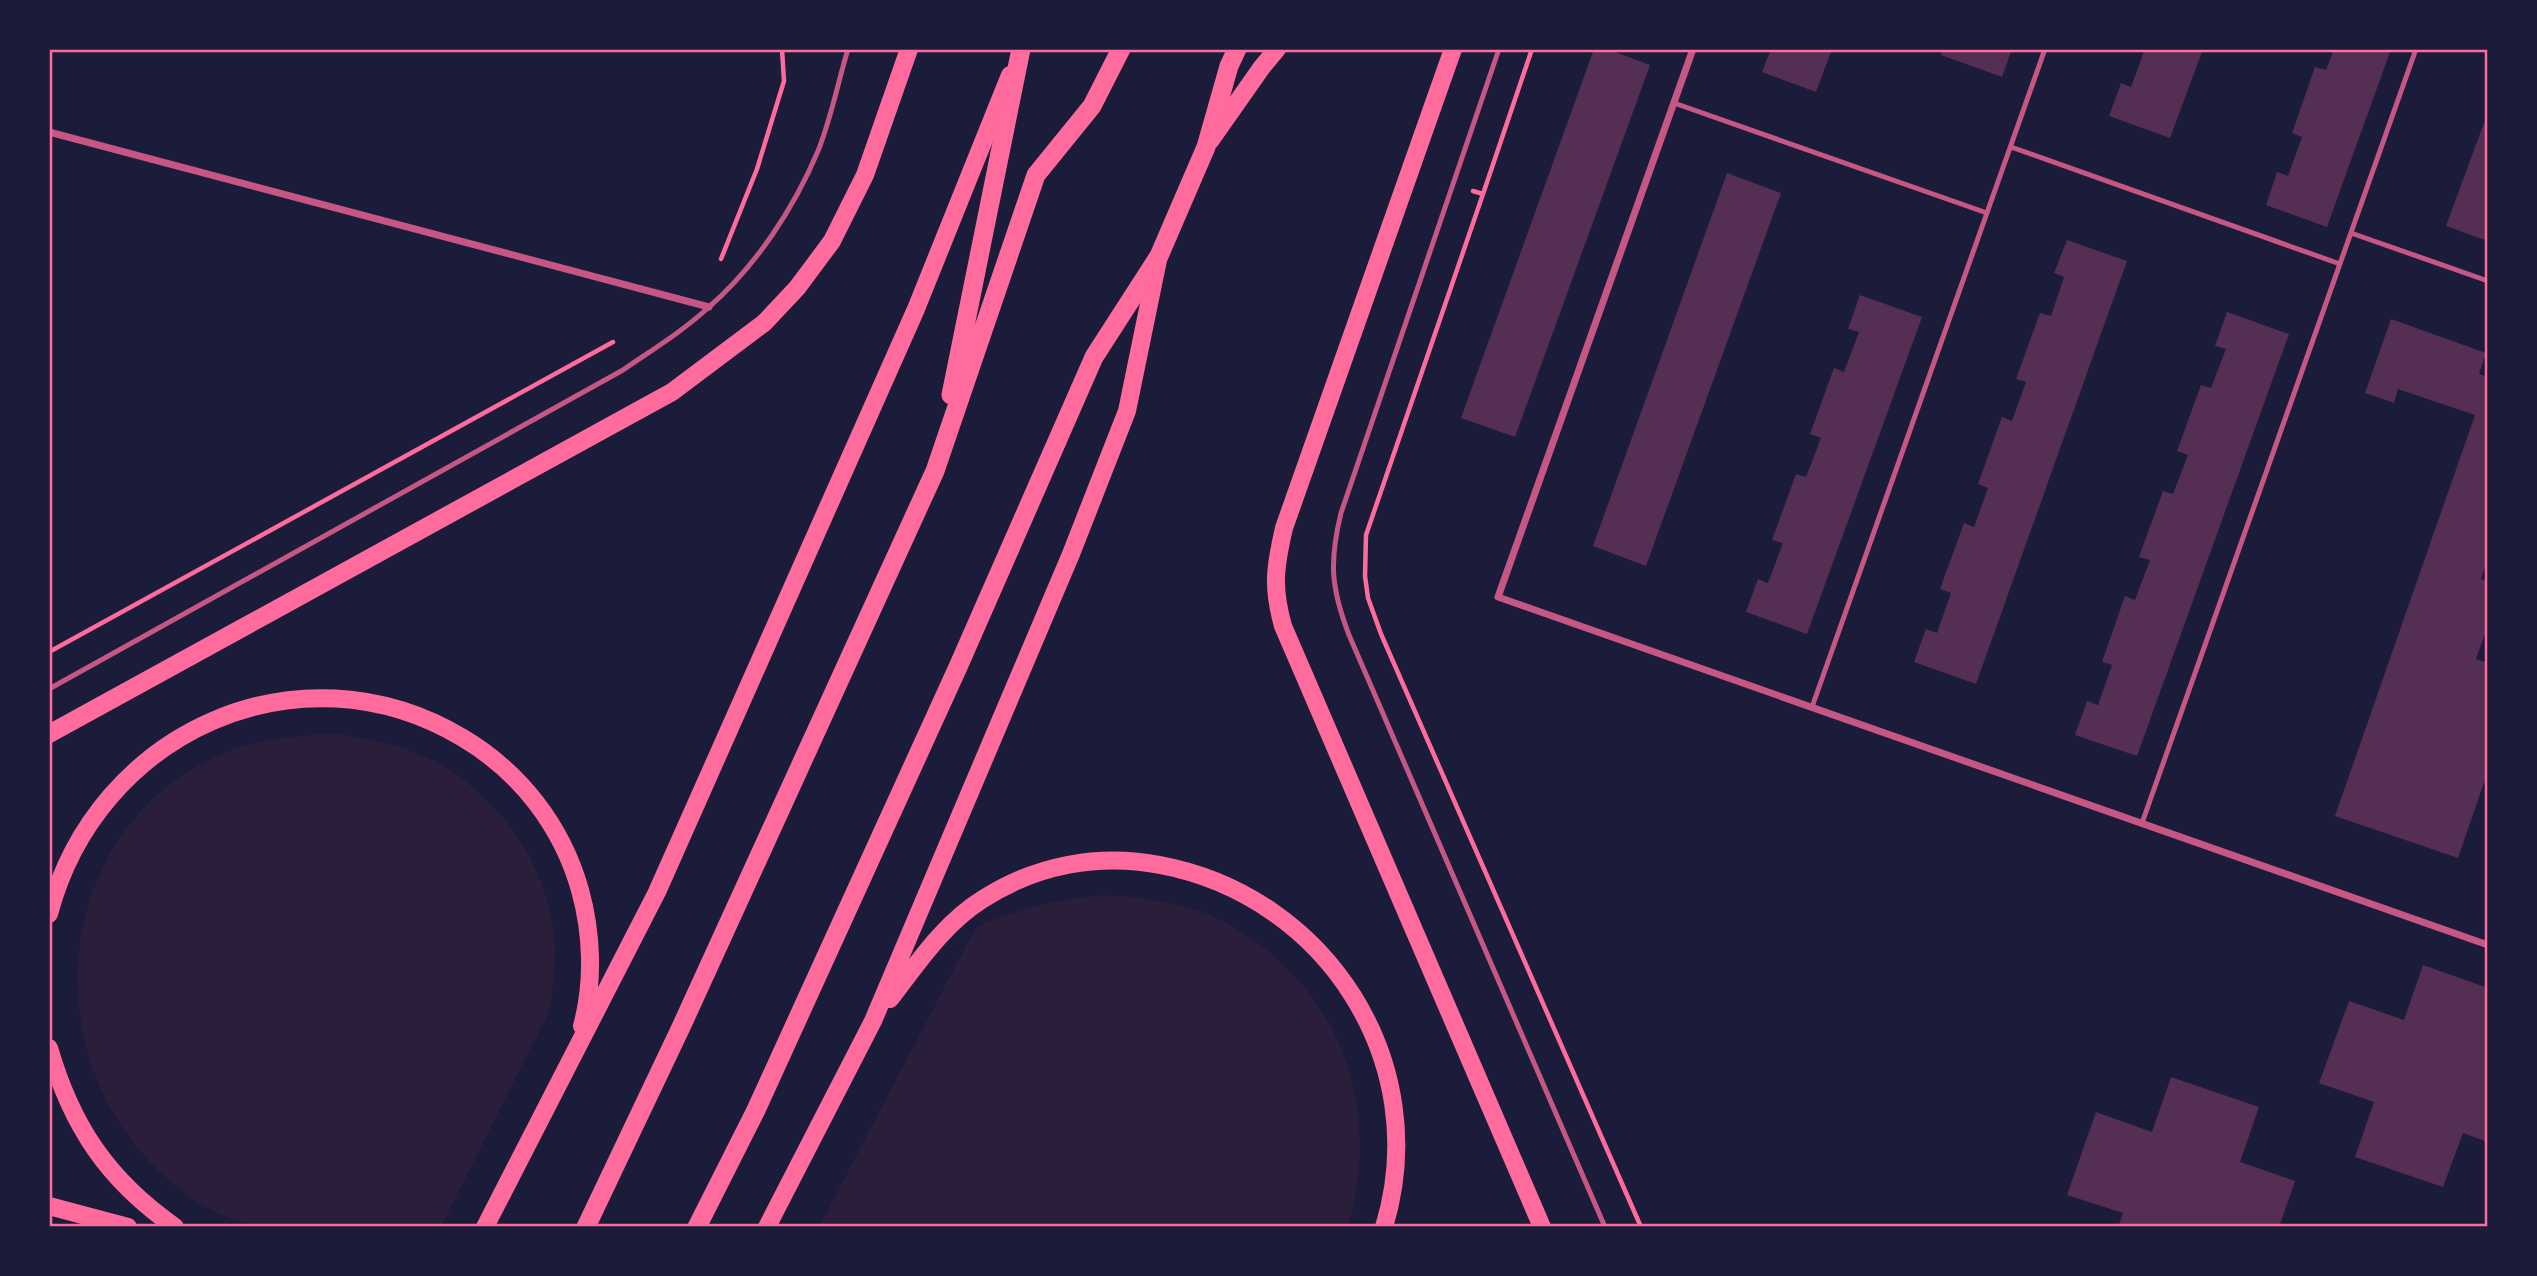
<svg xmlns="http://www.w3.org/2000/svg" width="2537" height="1276" viewBox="0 0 2537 1276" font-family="'Fira Sans',sans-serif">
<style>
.green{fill:#2a1e3b}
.building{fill:#542f53}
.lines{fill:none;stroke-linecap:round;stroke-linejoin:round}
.path{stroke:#ff6b9d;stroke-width:4.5}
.service{stroke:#c65784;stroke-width:5}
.minor{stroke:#c65784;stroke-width:7}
.primary{stroke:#ff6b9d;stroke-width:18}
.trunk{stroke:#ff6b9d;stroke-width:19}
.neatline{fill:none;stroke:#ff6b9d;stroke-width:2.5}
</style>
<rect width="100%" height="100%" fill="#1b1b3a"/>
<path class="green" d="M334,734c34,4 67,11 98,26 68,35 120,110 123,188 0,22 -2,42 -6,64l-108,215c-37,0 -74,0 -111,0 -33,0 -69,3 -100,-9 -48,-18 -91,-61 -116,-104 -78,-131 -28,-313 121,-365 33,-11 66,-14 99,-15z
M1105,895c35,2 67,7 100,18 26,10 51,27 72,46 78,70 99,169 71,268h-529l157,-300c42,-18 83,-28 129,-32z"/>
<path class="building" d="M1594,49h13l43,16 -135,372 -54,-19z
M1771,49h61l-16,43 -54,-20z
M1943,49h69l-10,28 -61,-22z
M2145,49h58l-33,89 -61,-22 12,-33 10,4z
M2334,49h57l-64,178 -61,-22 11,-33 11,4 14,-39 -10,-4 23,-66 11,3z
M2488,112v129l-42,-15z
M1727,173l54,20 -135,373 -53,-20z
M2067,240l60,21 -151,423 -62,-22 12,-33 11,4 14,-40 -11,-4 24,-66 10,4 14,-39 -10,-4 24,-67 10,4 14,-39 -10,-3 24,-66 11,3 13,-39 -10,-4z
M1860,295l62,22 -115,317 -61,-22 12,-33 10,4 15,-40 -11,-3 24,-66 10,3 15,-39 -11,-4 24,-66 10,4 15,-40 -11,-3z
M2227,312l62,22 -152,422 -62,-21 12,-34 11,4 14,-40 -10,-3 23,-66 10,4 15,-40 -11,-3 24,-66 10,3 15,-39 -11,-4 24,-66 10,3 15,-39 -11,-3z
M2391,319l95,34 -7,21 9,3v181l-7,21 7,2v44l-12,34 12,4v108l-30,87 -123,-42 140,-401 -77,-26 -4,14 -29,-10z
M2423,965l65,23v154l-25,-9 -20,54 -88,-30 19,-55 -55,-19 30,-82 55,19z
M2171,1077l88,30 -19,55 55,19 -16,46h-161l5,-14 -56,-18 29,-83 56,20z"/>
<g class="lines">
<path class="path" d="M1473,191l10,3 49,-145
M1483,194l-117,341 -1,41 3,22 13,36 260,593
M721,259l36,-90 27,-88 -2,-32
M49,652l564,-310"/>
<path class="service" d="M1499,49l-158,464c-12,49 -10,75 8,122l256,592
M1674,103l313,110
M2011,147l329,117
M2351,233l137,48
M49,689l574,-319c29,-20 60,-39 86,-63 47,-41 85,-99 109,-156 13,-32 20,-69 30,-102
M1812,707l233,-658
M2142,823l274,-774"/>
<path class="minor" d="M1693,49l-195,548 990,348
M49,132l660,175"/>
<path class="primary" d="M1453,49l-169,479c-9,39 -12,59 -1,98l259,601
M1210,141l52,-74 15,-18
M49,734l623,-342 92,-69 33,-35 35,-47 33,-66 44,-126
M49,914c48,-182 250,-274 414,-176 57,34 99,88 117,152 12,43 14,92 2,136
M890,999c27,-35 54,-76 93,-100 53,-34 116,-46 177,-34 166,31 274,198 224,362
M49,1048c23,79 59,132 126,179
M49,1206l79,21
M485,1227l172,-335 259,-583 94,-234
M767,1227l106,-206 198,-467 56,-143 31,-151"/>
<path class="trunk" d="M951,395l70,-346
M586,1227l96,-202 253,-554 101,-296 56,-69 29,-57
M697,1227l59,-117 202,-443 136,-310 65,-101 47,-109 23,-81 8,-17"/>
</g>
<rect width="2537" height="1276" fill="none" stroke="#1b1b3a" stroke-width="102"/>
<rect x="51" y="51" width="2435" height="1174" class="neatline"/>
</svg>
